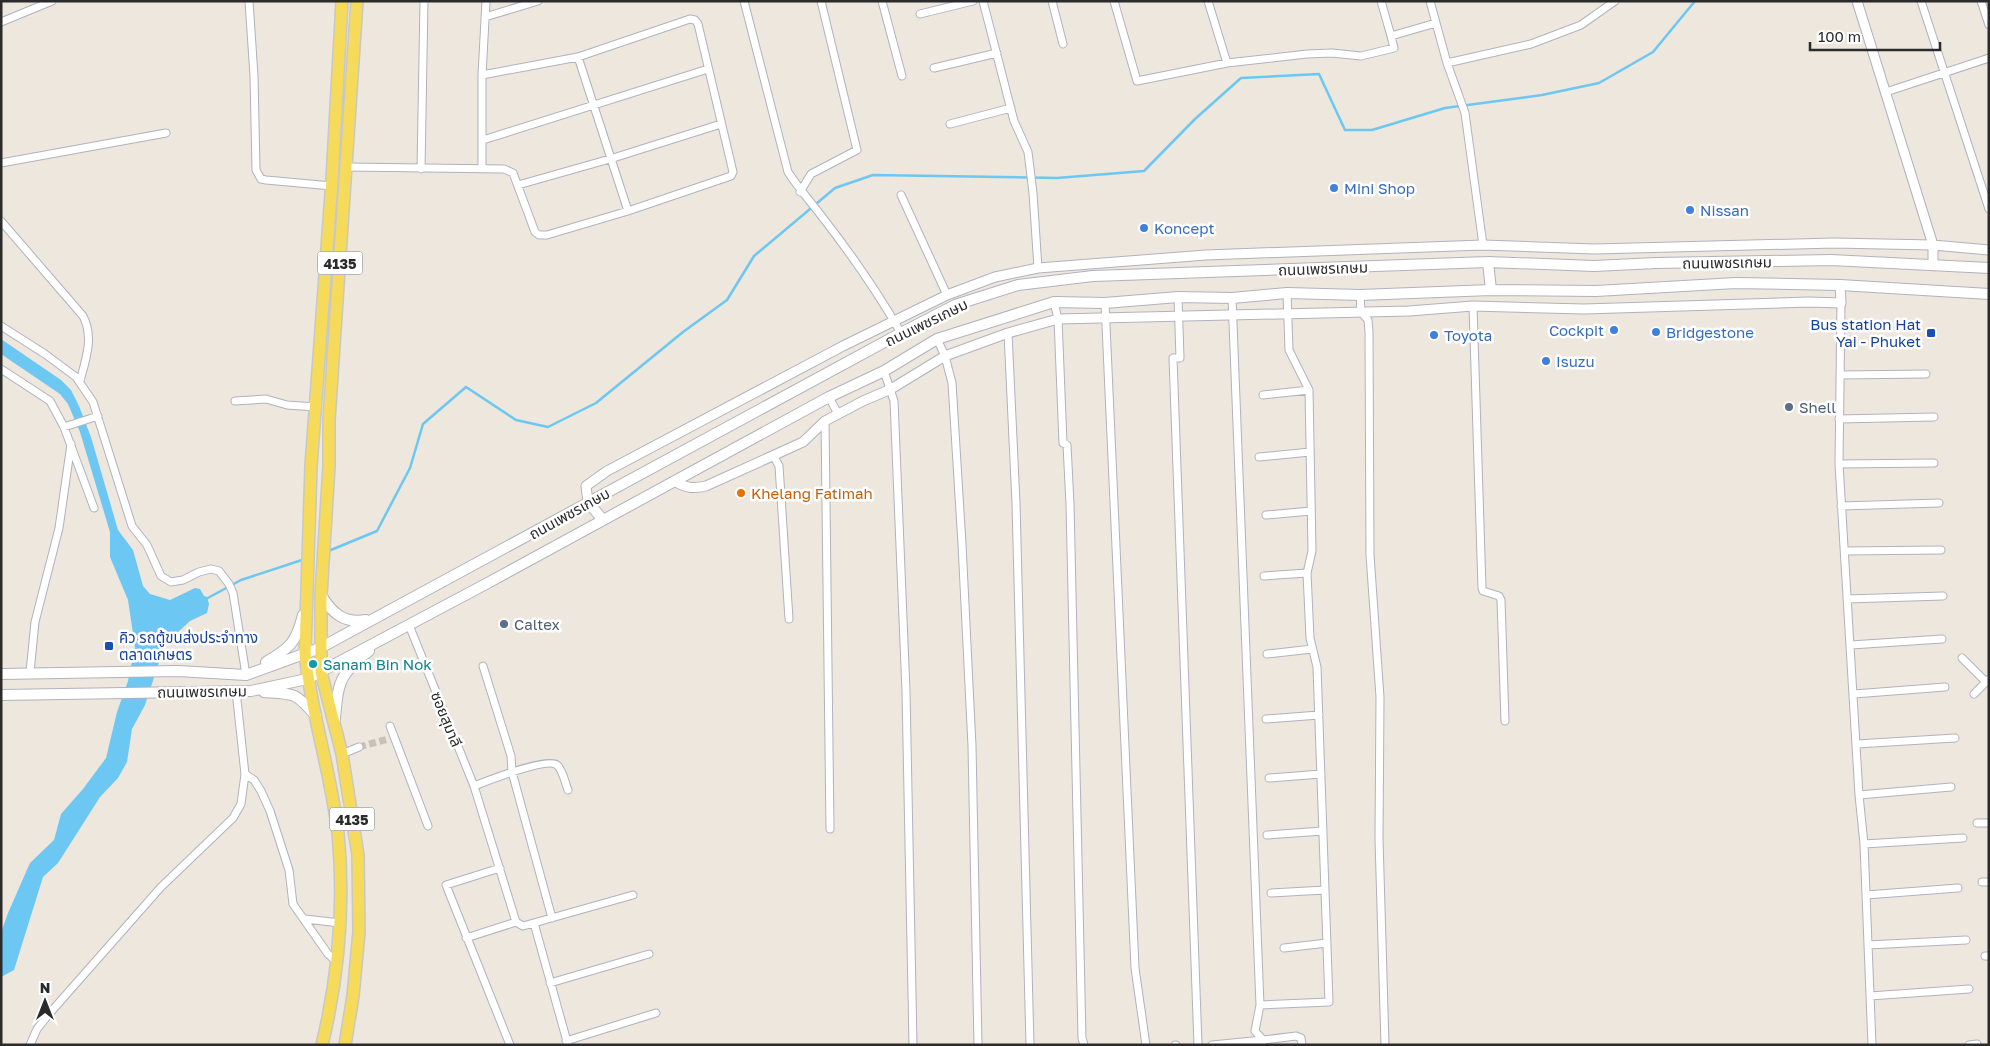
<svg xmlns="http://www.w3.org/2000/svg" width="1990" height="1046" viewBox="0 0 1990 1046" font-family="'Golos Text','Noto Sans Thai',sans-serif">
<style>
.water{fill:#6cc7f3}
.lines{fill:none;stroke-linecap:round;stroke-linejoin:round}
.stream{stroke:#6cc7f3;stroke-width:2.5}
.minor-tunnel{stroke:#c6c1b9;stroke-width:7;stroke-dasharray:7 3.5;stroke-linecap:butt}
.minor-casing{stroke:#b1b2bf;stroke-width:9}
.tertiary-casing{stroke:#b1b2bf;stroke-width:11}
.secondary-casing{stroke:#b1b2bf;stroke-width:12}
.primary-casing{stroke:#c8c8c8;stroke-width:14}
.minor{stroke:#fff;stroke-width:7}
.tertiary{stroke:#fff;stroke-width:9}
.secondary{stroke:#fff;stroke-width:10}
.primary{stroke:#f6db5a;stroke-width:11}
.shop-dot{fill:#3f7fe0;stroke:#fff;stroke-width:2}
.transit-dot{fill:#1a4fb4;stroke:#fff;stroke-width:2}
.service-dot{fill:#5c6f8a;stroke:#fff;stroke-width:2}
.food-dot{fill:#e8710a;stroke:#fff;stroke-width:2}
.culture-dot{fill:#0f9aa8;stroke:#fff;stroke-width:2}
.labels{text-anchor:middle;dominant-baseline:central;stroke-width:5;stroke-linejoin:round;paint-order:stroke}
.shield{fill:#fff;stroke:#6b6b6b;stroke-width:1}
.shield-label{font-size:14px;font-weight:bold;fill:#2b2b2b}
.shop-label{font-size:15px;fill:#366cbe;stroke:#fff;text-anchor:start}
.street-label{font-size:15px;fill:#2b2b2b;stroke:#fff}
.transit-label{font-size:15px;fill:#164399;stroke:#fff;text-anchor:end}
.service-label{font-size:15px;fill:#4e5e75;stroke:#fff;text-anchor:start}
.food-label{font-size:15px;fill:#c56008;stroke:#fff;text-anchor:start}
.culture-label{font-size:15px;fill:#0d838f;stroke:#fff;text-anchor:start}
</style>
<rect width="100%" height="100%" fill="#ede7dd"/>
<path class="water" d="M1,339l60,41 10,10 8,16 12,31 27,93 15,20 10,36 7,8 20,6 25,-12 5,1 4,7 3,1 2,7 -2,9 -17,8 -25,23 -20,61 -13,24 -5,33 -9,16 -18,19 -42,66 -15,14 -29,93 -13,7v-44l7,-20 22,-50 24,-23 7,-26 22,-25 23,-31 11,-46 11,-31 7,-34 -7,-47 -18,-43v-25l-30,-100 -12,-28 -8,-10 -59,-40z"/>
<g class="lines">
<path class="stream" d="M326,552l51,-21 33,-63 13,-44 43,-37 50,33 32,7 48,-24 87,-71 44,-32 27,-44 81,-68 38,-13 184,3 87,-7 51,-52 46,-41 78,-4 26,56h27l73,-22 97,-13 57,-12 54,-31 42,-51
M206,599l35,-19 64,-21"/>
<path class="minor-tunnel" d="M359,747l29,-8"/>
<g class="minor-casing">
<path id="minor" d="M249,1l5,75 2,94 5,9 5,1 66,6
M744,1l44,171c11,17 23,30 35,46 28,36 55,75 78,115
M882,1l20,75
M983,1l31,120 14,31 5,41 5,75
M1052,1l11,43
M1114,1l23,80 90,-18 80,-9 25,-1 29,3 33,-8 -3,-12 45,-13
M1208,1l19,62
M1381,1l10,35
M1430,1l17,62 18,50 18,132
M1921,1l68,208
M1981,1l8,24
M920,14l53,-13
M485,17l53,-16
M1,22l51,-21
M578,57l50,154
M1447,63l84,-19 50,-19 34,-24
M934,68l63,-15
M482,75l4,-74
M1886,92l103,-34
M950,124l61,-16
M483,140l225,-71
M1,163l165,-30
M347,167l157,2 9,4 22,59 4,3h8l81,-24 103,-35 2,-4 -35,-148 -3,-4 -5,-1 -112,38 -96,18v93
M421,169l3,-168
M518,185l92,-26 111,-35
M800,192l11,-18 46,-24 -36,-149
M901,195l46,100
M1,221l82,95c11,21 3,43 -3,65
M1360,295l1,17 7,8 1,12 1,223 10,142 -1,142 6,206
M1178,297l2,61h-7l25,687
M1054,302l4,17 5,124 4,2 3,59 12,534 2,7
M1105,303l30,665 11,77
M1841,303l-2,161 20,331 5,49 8,201
M1473,306l9,282 1,3 16,5 2,4 4,121
M1,326l44,28 31,23 17,25 39,124 15,19 14,31 10,6 12,-2 16,-8 12,-3 8,2 10,13 4,9 13,82
M1008,333l8,170 14,542
M937,339l8,17 7,27 10,161 10,202 6,299
M1,369l49,32 14,26 30,81
M884,371l10,30 12,290 7,354
M1840,375l86,-1
M1263,395l46,-5
M829,397l9,17
M235,401l31,-2 21,6 29,2
M1839,419l95,-2
M825,421l5,408
M64,427l34,-11
M773,455l6,11 10,153
M1259,457l51,-5
M1839,464l95,-1
M1841,506l98,-3
M1266,515l45,-4
M1845,551l96,-1
M1264,576l43,-3
M1847,599l96,-3
M409,625l65,161 42,136 7,4 110,-31
M1851,645l91,-6
M1267,654l45,-5
M1962,658l24,24
M483,666l28,90 1,16 40,146
M30,672l5,-50 24,-94 12,-84
M1854,694l91,-7
M1974,694l14,-14
M1266,719l53,-4
M390,726l38,100
M1857,744l98,-6
M342,754l17,-7
M245,774l9,6 7,11 9,20 19,59 4,34 35,50 10,9
M1269,778l52,-4
M474,786c13,-5 73,-29 83,-21 6,5 8,18 11,25
M1859,795l92,-8
M1977,823h12
M1267,835l56,-4
M1864,844l99,-6
M500,868l-54,17 64,160
M1982,882h7
M1271,893l54,-3
M1866,895l92,-7
M305,919l35,4
M534,923l34,122
M466,938l50,-16
M1868,945l98,-5
M1284,948l43,-5
M1985,956h4
M550,983l99,-29
M1870,996l99,-7
M1260,1005l69,-3 -12,-335 -7,-29 -3,-65 5,-22 -3,-161 -20,-40 -2,-57
M566,1041l90,-28
M1262,1044l1,-4 33,-4 5,2 1,7
M30,1045l7,-16 12,-15 112,-127 72,-69 8,-14 4,-30 -9,-83
M1175,1045h1
M1212,1045l51,-5 -8,-9 5,-26 -28,-707
M1969,1045l8,-1"/>
</g>
<g class="tertiary-casing">
<path id="tertiary" d="M1857,1l76,244v20
M674,481c12,7 19,8 32,5l97,-44 22,-21 38,-20 28,-12 54,-33 63,-23 50,-14 351,-8 64,-5 111,3 225,-7 32,1 -1,-18
M588,502l-2,-16 21,-15 236,-125 104,-51 48,-18 43,-9 168,-13 277,-10 111,4 240,-6 99,2 56,5"/>
</g>
<g class="secondary-casing">
<path id="secondary" d="M1488,262l3,28
M588,502l15,18
M321,595c11,18 23,29 45,25
M266,662c24,-14 30,-19 37,-47
M1,674l177,-3 68,4 74,-27 581,-315 54,-28 63,-20 75,-9 395,-14 106,4 62,-3 175,-3 158,8
M264,692c31,2 31,0 52,24
M1,695l250,-4 56,-12 177,-94 345,-188 55,-26 53,-32 117,-37 51,1 73,-6 54,1 55,-5 73,2 131,-5 105,1 140,-8 104,2 149,9
M335,719c3,-36 4,-45 34,-68"/>
</g>
<g class="primary-casing">
<path id="primary" d="M322,1045c17,-71 23,-140 16,-212 -7,-61 -27,-119 -33,-180l6,-187 21,-286 10,-179
M345,1045l8,-49 6,-64 -1,-77 -16,-101 -21,-82v-77l8,-129v-46l28,-419"/>
</g>
<use href="#minor" class="minor"/>
<use href="#tertiary" class="tertiary"/>
<use href="#secondary" class="secondary"/>
<use href="#primary" class="primary"/>
</g>
<g class="shop-dot">
<circle cx="1334" cy="188" r="5"/>
<circle cx="1690" cy="210" r="5"/>
<circle cx="1144" cy="228" r="5"/>
<circle cx="1614" cy="330" r="5"/>
<circle cx="1656" cy="332" r="5"/>
<circle cx="1434" cy="335" r="5"/>
<circle cx="1546" cy="361" r="5"/>
</g>
<g class="transit-dot">
<rect x="1926" y="328" width="10" height="10" rx="2.5"/>
<rect x="104" y="641" width="10" height="10" rx="2.5"/>
</g>
<g class="service-dot">
<circle cx="1789" cy="407" r="5"/>
<circle cx="504" cy="624" r="5"/>
</g>
<circle class="food-dot" cx="741" cy="493" r="5"/>
<circle class="culture-dot" cx="313" cy="664" r="5"/>
<g class="labels">
<g class="shield">
<rect x="317.5" y="251.5" width="45" height="23" rx="4"/>
<rect x="329.5" y="807.5" width="45" height="23" rx="4"/>
</g>
<g class="shield-label">
<text x="340" y="263">4135</text>
<text x="352" y="819">4135</text>
</g>
<g class="shop-label">
<text x="1344" y="188">Mini Shop</text>
<text x="1700" y="210">Nissan</text>
<text x="1154" y="228">Koncept</text>
<text x="1604" y="330" text-anchor="end">Cockpit</text>
<text x="1666" y="332">Bridgestone</text>
<text x="1444" y="335">Toyota</text>
<text x="1556" y="361">Isuzu</text>
</g>
<g class="street-label">
<text transform="translate(1727 262) rotate(-1)">ถนนเพชรเกษม</text>
<text transform="translate(1323 268) rotate(-2)">ถนนเพชรเกษม</text>
<text transform="translate(926 322) rotate(-26)">ถนนเพชรเกษม</text>
<text transform="translate(569 513) rotate(-29)">ถนนเพชรเกษม</text>
<text transform="translate(202 691) rotate(-1)">ถนนเพชรเกษม</text>
<text transform="translate(447 719) rotate(68)">ซอยสุมาลี</text>
</g>
<g class="transit-label">
<text x="1921" y="324">Bus station Hat<tspan x="1921" dy="17">Yai - Phuket</tspan></text>
<text x="119" y="637" text-anchor="start">คิว รถตู้ขนส่งประจำทาง<tspan x="119" dy="17">ตลาดเกษตร</tspan></text>
</g>
<g class="service-label">
<text x="1799" y="407">Shell</text>
<text x="514" y="624">Caltex</text>
</g>
<g class="food-label">
<text x="751" y="493">Khelang Fatimah</text>
</g>
<g class="culture-label">
<text x="323" y="664">Sanam Bin Nok</text>
</g>
</g>
<rect width="1990" height="1046" fill="none" stroke="#2b2b2b" stroke-width="5"/>
<g transform="translate(45 1001)" stroke="#ffffff" stroke-width="4" paint-order="stroke">
<path d="M0-4L9 19L0 12L-9 19Z" fill="#2b2b2b"/>
<text y="-8" font-size="14" font-weight="bold" text-anchor="middle" fill="#2b2b2b">N</text>
</g>
<path d="M1810 42v8h130v-8" fill="none" stroke="#2b2b2b" stroke-width="2.5"/>
<text x="1818" y="42" font-size="15" fill="#2b2b2b" stroke="#ffffff" stroke-width="4" paint-order="stroke">100 m</text>
</svg>
